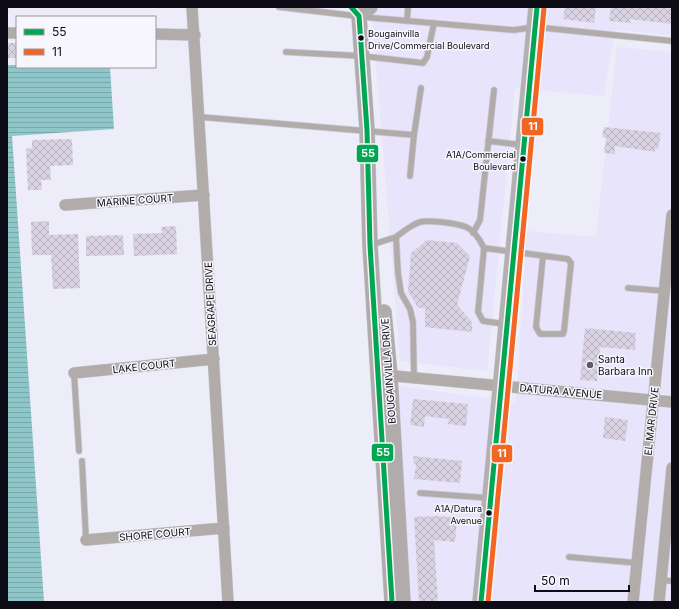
<svg xmlns="http://www.w3.org/2000/svg" width="679" height="609" viewBox="0 0 679 609" font-family="Inter,sans-serif">
<style>
.built{fill:#e7e4fb}
.water{fill:url(#water-rules)}
.building{fill:url(#building-cross-hatch)}
.lines{fill:none;stroke-linecap:round;stroke-linejoin:round}
.lane-casing{stroke:#cac9d4;stroke-width:7}
.street-casing{stroke:#cac9d4;stroke-width:12}
.secondary-casing{stroke:#cac9d4;stroke-width:16}
.primary-casing{stroke:#cac9d4;stroke-width:18}
.lane{stroke:#b1abaa;stroke-width:5.5}
.street{stroke:#b1abaa;stroke-width:11}
.secondary{stroke:#b1abab;stroke-width:15}
.primary{stroke:#b4afb0;stroke-width:17}
.bus-1-casing{stroke:#f7f6fc;stroke-width:8}
.bus-2-casing{stroke:#f7f6fc;stroke-width:8}
.bus-1{stroke:#00a651;stroke-width:5}
.bus-2{stroke:#f26522;stroke-width:5}
.bus-dot{fill:#0d0c16;stroke:#f7f6fc;stroke-width:1.5}
.poi-dot{fill:#5b5a65;stroke:#f7f6fc;stroke-width:1.5}
.labels{text-anchor:middle;dominant-baseline:central;stroke-width:3;stroke-linejoin:round;paint-order:stroke}
.bus-label{font-size:9px;fill:#0d0c16;stroke:#f7f6fc;text-anchor:end}
.street-label{font-size:10px;fill:#0d0c16;stroke:#f7f6fc}
.poi-label{font-size:10px;fill:#0d0c16;stroke:#f7f6fc;text-anchor:start}
.line-badge{stroke:#f7f6fc;stroke-width:1.5}
.badge-label{font-size:11px;text-anchor:middle;font-weight:bold;fill:#fff}
</style>
<defs>
<pattern id="water-rules" width="6" height="5" patternUnits="userSpaceOnUse"><rect width="6" height="5" fill="#8fc6c9"/><path d="M0 2.5h6" fill="none" stroke="#7aa9ac"/></pattern>
<pattern id="building-cross-hatch" width="8" height="8" patternUnits="userSpaceOnUse"><rect width="8" height="8" fill="#d9d2e2"/><path d="M0 0l8 8M0 8l8-8" fill="none" stroke="#b9b3c1"/></pattern>
</defs>
<rect width="100%" height="100%" fill="#edecf9"/>
<path class="built" d="M375,7h297v29l-57,-7 -11,67 -89,-8 -28,283 -87,-10 -27,-335z
M617,47l55,5v550h-265l-8,-216 117,16 11,-171 69,6z"/>
<path class="water" d="M7,65h10v2h93l4,62 -102,7 32,466h-37z"/>
<path class="building" d="M565,7h31l-2,16 -31,-4z
M611,7h61v17l-43,-5 2,4 -22,-2z
M7,43h10v15h-10z
M604,127l57,6 -3,16h-3v3l-40,-6v8l-11,-1 2,-15 -4,-1z
M72,139l1,26 -23,1 1,14h-10l1,10h-14l-2,-41 6,-1v-8z
M49,221v14l29,-1 2,54 -27,1 -2,-34h-19l-1,-33z
M176,226l1,28 -43,2 -1,-22 29,-1 -1,-6z
M123,235l1,20 -38,1v-20z
M427,240l30,3 13,13 -13,49 15,17v10l-47,-5v-18l-7,-2 -10,-15 3,-39z
M585,328l51,5 -1,17 -35,-3 -3,34 -17,-1z
M413,399l55,5 -2,22 -18,-2 1,-5 -24,-3 -1,11 -14,-2z
M605,417l23,3 -3,21 -22,-3z
M413,456l49,5 -2,22 -46,-4 2,-15 -2,-1z
M439,516l18,2 -2,24 -21,-2 4,62h-19l-5,-85z"/>
<g class="lines">
<g class="lane-casing">
<path id="lane" d="M279,7l95,11 140,12 21,-3 137,14
M407,21l1,-14
M286,52l76,4 61,7 4,-6 7,-34
M200,117l214,18 -4,41
M414,135l7,-47
M488,141l34,4
M473,233l7,-13 14,-130
M396,237c8,-6 15,-12 24,-15 9,-2 37,1 46,5 8,3 14,13 18,21l84,11 3,4 -7,68 -1,3h-23l-4,-7 7,-71
M371,245l25,-8 2,36 3,20 9,16 3,13 1,55
M484,248l-6,64 5,9 22,3
M628,288l36,3
M74,373l5,78
M82,461l4,79
M420,493l69,5
M569,557l68,6
M661,580l11,1"/>
</g>
<g class="street-casing">
<path id="street" d="M192,7l36,595
M7,33h10
M155,34l40,1
M65,205l139,-10
M74,373l140,-14
M384,375l288,27
M86,540l138,-12
M633,602l39,-387
M659,602l13,-134"/>
</g>
<g class="secondary-casing">
<path id="secondary" d="M359,16l8,114 3,115 22,357
M359,16l11,-9
M384,312l6,63 13,227"/>
</g>
<g class="primary-casing">
<path id="primary" d="M481,602l56,-595"/>
</g>
<use href="#lane" class="lane"/>
<use href="#street" class="street"/>
<use href="#secondary" class="secondary"/>
<use href="#primary" class="primary"/>
<g class="bus-1-casing">
<path id="bus-1" d="M351,7l8,9 8,114 3,115 22,357
M481,602l56,-595"/>
</g>
<g class="bus-2-casing">
<path id="bus-2" d="M488,602l56,-594"/>
</g>
<use href="#bus-1" class="bus-1"/>
<use href="#bus-2" class="bus-2"/>
</g>
<g class="bus-dot">
<circle cx="361" cy="38" r="3.5"/>
<circle cx="523" cy="159" r="3.5"/>
<circle cx="489" cy="513" r="3.5"/>
</g>
<circle class="poi-dot" cx="590" cy="365" r="4"/>
<g class="labels">
<g class="bus-label">
<text x="368" y="33" text-anchor="start">Bougainvilla<tspan x="368" dy="12">Drive/Commercial Boulevard</tspan></text>
<text x="516" y="154">A1A/Commercial<tspan x="516" dy="12">Boulevard</tspan></text>
<text x="482" y="508">A1A/Datura<tspan x="482" dy="12">Avenue</tspan></text>
</g>
<g class="street-label">
<text transform="translate(135 200) rotate(-4)">MARINE COURT</text>
<text transform="translate(210 304) rotate(-93)">SEAGRAPE DRIVE</text>
<text transform="translate(144 366) rotate(-6)">LAKE COURT</text>
<text transform="translate(388 371) rotate(-94)">BOUGAINVILLA DRIVE</text>
<text transform="translate(561 391) rotate(5)">DATURA AVENUE</text>
<text transform="translate(651 421) rotate(-84)">EL MAR DRIVE</text>
<text transform="translate(155 534) rotate(-5)">SHORE COURT</text>
</g>
<g class="poi-label">
<text x="598" y="359">Santa<tspan x="598" dy="12">Barbara Inn</tspan></text>
</g>
</g>
<g class="line-badge">
<rect x="521" y="117" width="23" height="19" rx="4" fill="#f26522"/>
<rect x="356" y="144" width="23" height="19" rx="4" fill="#00a651"/>
<rect x="371" y="443" width="23" height="19" rx="4" fill="#00a651"/>
<rect x="491" y="444" width="22" height="19" rx="4" fill="#f26522"/>
</g>
<g class="badge-label">
<text x="533" y="130">11</text>
<text x="368" y="157">55</text>
<text x="383" y="456">55</text>
<text x="502" y="457">11</text>
</g>
<rect width="679" height="609" fill="none" stroke="#0d0c16" stroke-width="16"/>
<rect x="16" y="16" width="140" height="52" fill="#f7f6fc" stroke="#9998a0"/>
<rect x="24" y="29" width="20" height="6" fill="#00a651" stroke="#9998a0"/>
<text x="52" y="36" font-size="12" fill="#0d0c16">55</text>
<rect x="24" y="49" width="20" height="6" fill="#f26522" stroke="#9998a0"/>
<text x="52" y="56" font-size="12" fill="#0d0c16">11</text>
<path d="M535 585v6h94v-6" fill="none" stroke="#0d0c16" stroke-width="2"/>
<text x="541" y="585" font-size="12" fill="#0d0c16" stroke="#f7f6fc" stroke-width="3" paint-order="stroke">50 m</text>
</svg>
